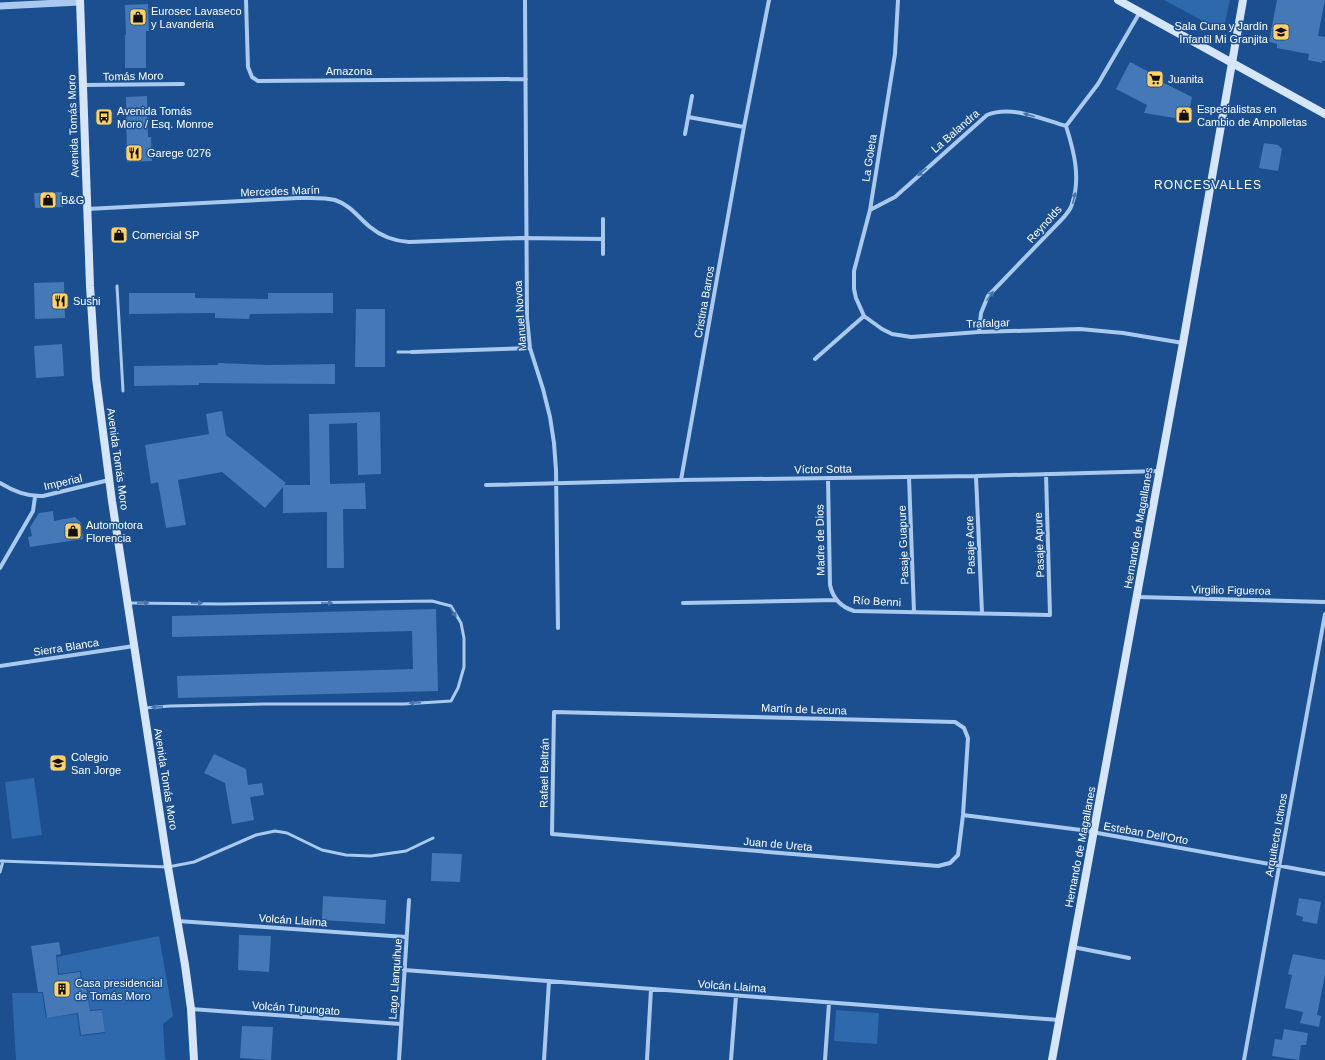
<svg xmlns="http://www.w3.org/2000/svg" width="1325" height="1060" viewBox="0 0 1325 1060" font-family="Helvetica,sans-serif">
<style>
.green{fill:#2e69ad}
.building{fill:#4478b7}
.lines{fill:none;stroke-linecap:round;stroke-linejoin:round}
.service{stroke:#a9c9ee;stroke-width:3}
.minor{stroke:#a9c9ee;stroke-width:4}
.tertiary{stroke:#a9c9ee;stroke-width:7}
.secondary{stroke:#d6e6fa;stroke-width:8}
.oneway{fill:#4674ac}
.labels{text-anchor:middle;dominant-baseline:central;stroke-width:3;stroke-linejoin:round;paint-order:stroke}
.poi-label{font-size:11px;fill:#fff;stroke:#1b4f8f;text-anchor:start}
.street-label{font-size:11px;fill:#fff;stroke:#1b4f8f}
.neighbourhood-label{font-size:12px;letter-spacing:1px;fill:#fff;stroke:#1b4f8f}
</style>
<rect width="100%" height="100%" fill="#1b4f8f"/>
<path class="green" d="M1164,0h66l-5,23 -7,6z
M34,778l8,57 -30,4 -7,-57z
M159,936l14,80 -10,8 2,35 2,1h-151l-4,-67h30l4,25 31,-4 3,22 25,-3 -3,-24 -12,1 -3,-26 -4,1 -2,-14 -22,3 -2,-17z
M836,1010l43,3 -2,31 -43,-3z"/>
<path class="building" d="M1277,0h48l-7,36 7,1v24h-3v2l-14,-3 1,-6 -32,-6v-4l-8,-2z
M148,4l1,27h-3v37h-21v-33h1l-1,-30z
M1130,62l33,17 -1,3 30,15 -5,23 -43,-7 3,-8 -31,-16z
M147,96l1,41h3l1,24 -25,1 -1,-65z
M1264,143l14,2 4,4 -4,22 -19,-3z
M62,192l1,15 -28,1 -1,-15z
M64,282l1,36 -30,1 -1,-36z
M129,293h66v5l73,1v-6h65v20l-83,1 -1,5 -34,-1v-5l-86,1z
M356,309h29v58h-30z
M62,344l2,32 -28,2 -2,-32z
M218,363l51,2 66,-1v20l-136,-1v2l-65,1v-20l84,-1z
M222,411l4,24 60,48 -2,2h26l-1,-71 71,-2 1,62 -23,1 -1,-52 -28,1 1,60 35,-1 1,26h-23l1,59h-17v-56l-44,1v-26l-18,21 -43,-36 -44,8 8,45 -20,3 -8,-46 -7,2 -6,-39 64,-11 -3,-20z
M53,511l1,10 21,-4 6,6 2,16 -53,8 -2,-10 4,-1 -2,-9 9,-14z
M436,609l2,82 -260,7 -1,-22 236,-7 -1,-38 -240,6v-21z
M214,754l32,15 2,16 14,-2 2,12 -14,2 4,23 -22,4 -7,-41 -21,-10z
M432,853l30,1 -2,28 -29,-1z
M323,896l63,4 -1,24 -63,-4z
M1299,898l22,4 -4,22 -15,-3 1,-4 -7,-2z
M239,935l32,1 -2,36 -31,-2z
M59,942l2,12 -5,1 2,20 22,-3 2,15 4,-1 4,25 12,-1 3,22 -24,3 -3,-22 -31,5 -4,-26h-5l-7,-46z
M1293,954l32,6v15l-8,40 4,1 -2,11 -19,-4 3,-11 -18,-4 7,-33 -4,-1z
M242,1026l31,1 -2,33 -31,-2z
M1284,1029l24,4 -2,12h-5l-2,15 -27,-4 3,-17 7,1z"/>
<g class="lines">
<path class="service" d="M117,286l6,105
M398,352h14
M128,603l93,1 211,-3 19,5 10,17 3,15v29l-6,21 -7,13 -47,3h-141l-93,2 -25,2
M0,861l168,6 26,-5 62,-27 19,-4 12,2 35,17 24,5 25,1 35,-5 27,-13
M0,872l3,-11"/>
<path class="minor" d="M246,0l2,67 4,10 6,4 268,-2
M525,0l2,318 3,30 13,41 7,28 4,26 2,27 2,158
M898,0l-3,54 -25,156 -16,61v18l2,9 8,18 18,13 10,5 19,3 68,-5 101,-3 43,4 60,10
M83,85l100,-1
M688,117l56,10
M1066,126l32,-42 42,-72
M685,134l7,-38
M87,209l211,-11c12,0 26,-1 37,2 15,5 23,17 35,27 12,10 24,14 39,15l111,-4 83,1
M870,210l25,-13 92,-82c25,-10 54,4 79,11
M603,219v35
M979,332l2,-19 7,-17 76,-79c3,-4 7,-8 8,-13 9,-26 2,-53 -6,-78
M412,352l118,-4
M815,359l49,-43
M976,476l6,137
M909,477l5,135
M828,478l2,107c3,14 11,22 24,26l196,4 -4,-141
M681,480l63,-353 25,-127
M0,483c13,8 28,14 43,13l66,-16
M486,485l195,-5 295,-4 183,-5
M0,568l33,-57 2,-14
M1137,597l188,5
M683,603l153,-3
M0,666l134,-20
M554,712l401,10 9,6 4,10 -5,77 -5,40 -8,8 -12,3 -386,-32z
M963,815l118,15 244,44
M178,921l228,16
M1073,947l56,11
M404,970l655,50
M191,1009l210,15
M399,1060l10,-160
M544,1060l5,-79
M647,1060l4,-71
M731,1060l5,-64
M825,1060l4,-57
M1244,1060l81,-446"/>
<path class="tertiary" d="M0,6l80,-4"/>
<path class="secondary" d="M80,0l10,286 6,92 16,123 56,366 17,98 6,44 3,51
M1118,0l207,114
M1052,1060l131,-717 60,-343"/>
</g>
<defs><path id="oneway-solid" d="M-6-.8H1V-3.2L6.5 0L1 3.2V.8H-6Z"/></defs>
<g class="oneway">
<use href="#oneway-solid" transform="translate(1029 115) rotate(-163)"/>
<use href="#oneway-solid" transform="translate(922 172) rotate(138)"/>
<use href="#oneway-solid" transform="translate(1074 198) rotate(-77)"/>
<use href="#oneway-solid" transform="translate(990 296) rotate(-55)"/>
<use href="#oneway-solid" transform="translate(143 603) rotate(-1)"/>
<use href="#oneway-solid" transform="translate(197 603) rotate(1)"/>
<use href="#oneway-solid" transform="translate(327 603)"/>
<use href="#oneway-solid" transform="translate(453 612) rotate(56)"/>
<use href="#oneway-solid" transform="translate(415 703) rotate(177)"/>
<use href="#oneway-solid" transform="translate(157 707) rotate(176)"/>
</g>
<defs>
<g id="shop-square" transform="scale(0.9)"><rect x="-9" y="-9" width="18" height="18" rx="4" fill="#ffd166" stroke="#1b4f8f"/><path d="M-5-2.5h2.3a2.7 3.5 0 0 1 5.4 0H5L5.5 6h-11ZM-1.5-2.5h3a1.5 2.3 0 0 0-3 0Z" fill="#111"/></g>
<g id="school-square" transform="scale(0.9)"><rect x="-9" y="-9" width="18" height="18" rx="4" fill="#ffd166" stroke="#1b4f8f"/><path d="M0-5L7-2L0 1L-7-2ZM-4 1L0 2.5L4 1V4Q0 6-4 4Z" fill="#111"/></g>
<g id="supermarket-square" transform="scale(0.9)"><rect x="-9" y="-9" width="18" height="18" rx="4" fill="#ffd166" stroke="#1b4f8f"/><path d="M-6-5.5h2.5l.6 2H6L4.5 2H-2.5L-4.4-4H-6ZM-1.5 3.2a1.3 1.3 0 1 0 .1 0ZM3 3.2a1.3 1.3 0 1 0 .1 0Z" fill="#111"/></g>
<g id="bus-square" transform="scale(0.9)"><rect x="-9" y="-9" width="18" height="18" rx="4" fill="#ffd166" stroke="#1b4f8f"/><path d="M-5-6H5V4H4V6H2V4H-2V6H-4V4H-5ZM-3.5-4V0h7V-4ZM-3.5 1.2v1.5H-2V1.2ZM2 1.2v1.5H3.5V1.2Z" fill="#111"/></g>
<g id="restaurant-square" transform="scale(0.9)"><rect x="-9" y="-9" width="18" height="18" rx="4" fill="#ffd166" stroke="#1b4f8f"/><path d="M-5-6h1v4h1v-4h1v4h1v-4h1v5L-1.5 .5V6h-2V.5L-5-1ZM5-6V6H3V1.5H1.5Q1.5-4 5-6Z" fill="#111"/></g>
<g id="building-square" transform="scale(0.9)"><rect x="-9" y="-9" width="18" height="18" rx="4" fill="#ffd166" stroke="#1b4f8f"/><path d="M-4-6H4V6H1V3H-1V6H-4ZM-2.5-4.3h1.7v1.8h-1.7ZM.8-4.3h1.7v1.8H.8ZM-2.5-1h1.7V.8h-1.7ZM.8-1h1.7V.8H.8Z" fill="#111"/></g>
</defs>
<g fill-rule="evenodd">
<use href="#shop-square" x="138" y="17"/>
<use href="#school-square" x="1281" y="32"/>
<use href="#supermarket-square" x="1155" y="79"/>
<use href="#shop-square" x="1184" y="115"/>
<use href="#bus-square" x="104" y="117"/>
<use href="#restaurant-square" x="134" y="153"/>
<use href="#shop-square" x="48" y="200"/>
<use href="#shop-square" x="119" y="235"/>
<use href="#restaurant-square" x="60" y="301"/>
<use href="#shop-square" x="73" y="531"/>
<use href="#school-square" x="58" y="763"/>
<use href="#building-square" x="62" y="989"/>
</g>
<g class="labels">
<g class="poi-label">
<text x="151" y="11">Eurosec Lavaseco<tspan x="151" dy="13">y Lavanderia</tspan></text>
<text x="1268" y="26" text-anchor="end">Sala Cuna y Jardín<tspan x="1268" dy="13">Infantil Mi Granjita</tspan></text>
<text x="1168" y="79">Juanita</text>
<text x="1197" y="109">Especialistas en<tspan x="1197" dy="13">Cambio de Ampolletas</tspan></text>
<text x="117" y="111">Avenida Tomás<tspan x="117" dy="13">Moro / Esq. Monroe</tspan></text>
<text x="147" y="153">Garege 0276</text>
<text x="61" y="200">B&amp;G</text>
<text x="132" y="235">Comercial SP</text>
<text x="73" y="301">Sushi</text>
<text x="86" y="525">Automotora<tspan x="86" dy="13">Florencia</tspan></text>
<text x="71" y="757">Colegio<tspan x="71" dy="13">San Jorge</tspan></text>
<text x="75" y="983">Casa presidencial<tspan x="75" dy="13">de Tomás Moro</tspan></text>
</g>
<g class="street-label">
<text x="349" y="71">Amazona</text>
<text transform="translate(133 76) rotate(-1)">Tomás Moro</text>
<text transform="translate(73 126) rotate(-92)">Avenida Tomás Moro</text>
<text transform="translate(955 131) rotate(-41)">La Balandra</text>
<text transform="translate(869 158) rotate(-81)">La Goleta</text>
<text transform="translate(280 191) rotate(-2)">Mercedes Marín</text>
<text transform="translate(1044 224) rotate(-48)">Reynolds</text>
<text transform="translate(704 302) rotate(-80)">Cristina Barros</text>
<text transform="translate(520 316) rotate(-94)">Manuel Novoa</text>
<text transform="translate(988 323) rotate(-2)">Trafalgar</text>
<text transform="translate(118 459) rotate(82)">Avenida Tomás Moro</text>
<text transform="translate(823 469) rotate(-1)">Víctor Sotta</text>
<text transform="translate(63 482) rotate(-13)">Imperial</text>
<text transform="translate(1138 528) rotate(-80)">Hernando de Magallanes</text>
<text transform="translate(820 540) rotate(-91)">Madre de Dios</text>
<text transform="translate(903 545) rotate(-92)">Pasaje Guapure</text>
<text transform="translate(970 545) rotate(-92)">Pasaje Acre</text>
<text transform="translate(1039 545) rotate(-92)">Pasaje Apure</text>
<text transform="translate(1231 590) rotate(1)">Virgilio Figueroa</text>
<text transform="translate(877 601) rotate(3)">Río Benni</text>
<text transform="translate(66 647) rotate(-9)">Sierra Blanca</text>
<text transform="translate(804 709) rotate(2)">Martín de Lecuna</text>
<text transform="translate(544 773) rotate(-89)">Rafael Beltrán</text>
<text transform="translate(166 779) rotate(81)">Avenida Tomás Moro</text>
<text transform="translate(1146 833) rotate(10)">Esteban Dell'Orto</text>
<text transform="translate(1276 835) rotate(-80)">Arquitecto Ictinos</text>
<text transform="translate(778 844) rotate(5)">Juan de Ureta</text>
<text transform="translate(1080 847) rotate(-79)">Hernando de Magallanes</text>
<text transform="translate(293 920) rotate(4)">Volcán Llaima</text>
<text transform="translate(395 979) rotate(-86)">Lago Llanquihue</text>
<text transform="translate(732 986) rotate(4)">Volcán Llaima</text>
<text transform="translate(296 1008) rotate(4)">Volcán Tupungato</text>
</g>
<g class="neighbourhood-label">
<text x="1208" y="185">RONCESVALLES</text>
</g>
</g>
</svg>
